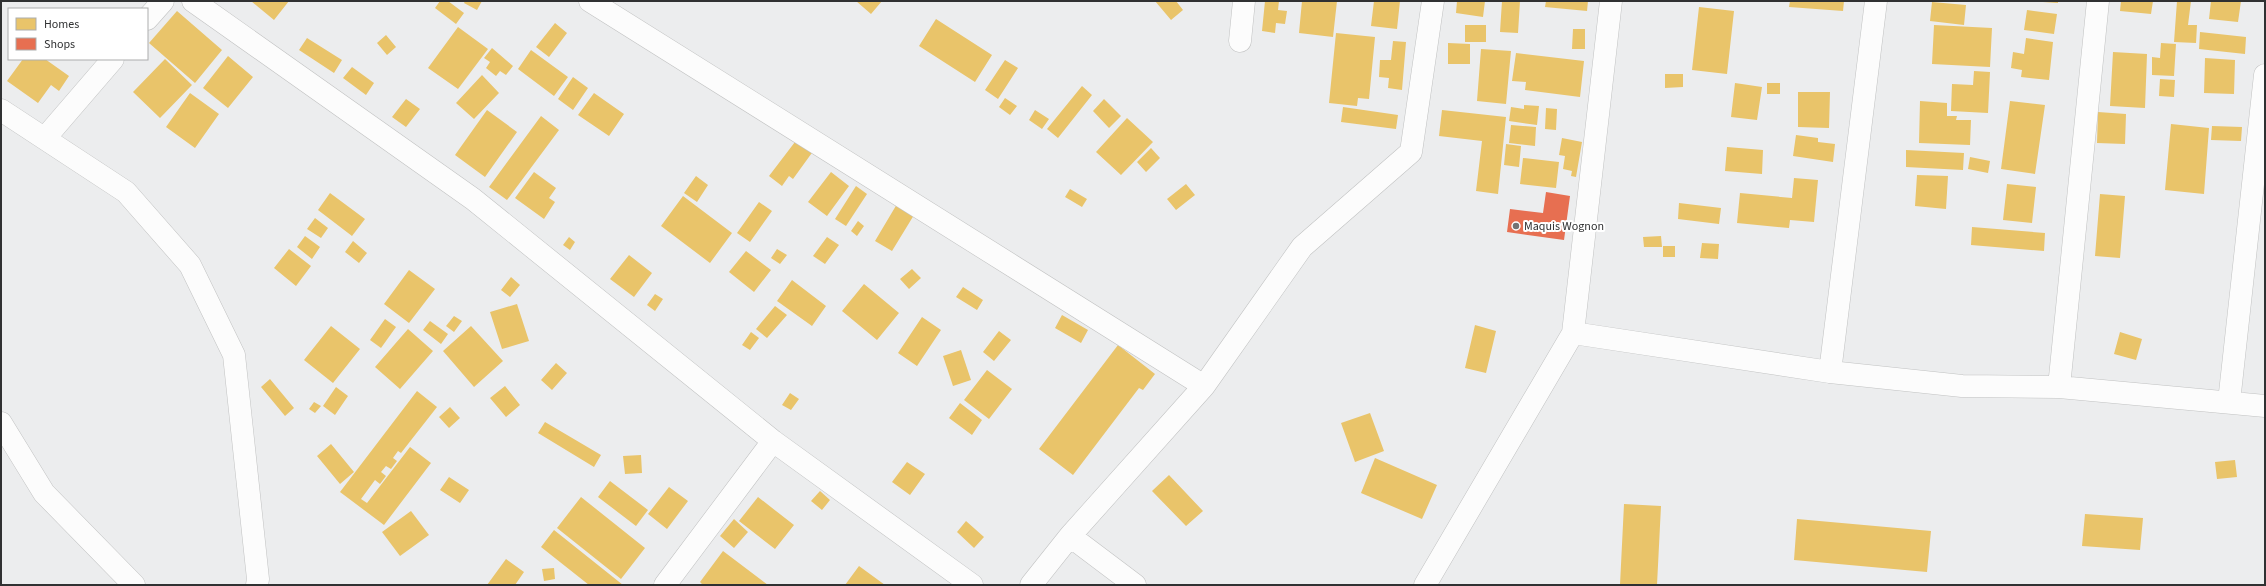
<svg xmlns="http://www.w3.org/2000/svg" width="2266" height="586" viewBox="0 0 2266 586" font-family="'Source Sans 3',sans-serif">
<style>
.homes{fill:#e9c46a}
.shops{fill:#e76f51}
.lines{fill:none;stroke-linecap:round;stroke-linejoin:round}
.street-casing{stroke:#c1c2c2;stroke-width:23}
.street{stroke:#fcfcfc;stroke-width:22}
.poi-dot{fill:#727374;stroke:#fff;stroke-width:1.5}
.labels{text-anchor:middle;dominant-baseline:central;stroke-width:4;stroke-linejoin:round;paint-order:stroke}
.poi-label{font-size:12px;fill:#303132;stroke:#fff;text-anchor:start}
</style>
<rect width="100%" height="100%" fill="#ecedee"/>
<path class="homes" d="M251,1h38l-15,19z
M440,1h8l16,12 -8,11 -21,-16z
M465,1h17l-5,9 -13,-7z
M856,1h26l-11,13z
M1155,1h21l7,9 -12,10z
M1265,1h14l-1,9 9,1 -2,13 -9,-1 -1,10 -13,-2z
M1302,1h35l-4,36 -34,-4z
M1374,1h26l-3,28 -26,-3z
M1457,1h28l-2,16 -27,-4z
M1502,1h18l-2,32 -18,-1z
M1546,1h42l-1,10 -42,-4z
M1790,1h54l-1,10 -54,-4z
M2044,1h14v2l-15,-1z
M2121,1h32l-2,13 -31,-3z
M2177,1h14l-3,24h9l-1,18 -22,-1z
M2211,1h30l-3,21 -29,-3z
M1932,2l34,3 -2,20 -34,-4z
M1699,7l35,4 -7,63 -35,-4z
M2027,10l30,4 -3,20 -30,-4z
M177,11l45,39 -27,33 -46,-40z
M936,19l56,36 -17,27 -56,-36z
M555,23l12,10 -18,24 -13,-10z
M1465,25h21v17h-21z
M1934,25l58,3 -2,39 -58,-3z
M458,27l30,22 -30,40 -30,-21z
M1573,29h12v20h-13z
M2200,32l46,5 -1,17 -46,-5z
M1336,33l39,4 -6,62 -11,-1 -1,8 -28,-3z
M386,35l10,12 -9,8 -10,-12z
M307,38l35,22 -8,13 -35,-23z
M2026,38l27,4 -4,38 -28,-3 1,-7 -11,-2 2,-16 11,2z
M1393,41l13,1 -4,48 -14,-2 1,-10 -10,-1 1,-17h11z
M1448,43l22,1v20h-22z
M2161,43l15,1 -2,32 -22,-1v-18l8,1z
M492,48l21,18 -7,9 -6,-4 -4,5 -10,-8 4,-6 -6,-4z
M1481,49l30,2 -5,53 -29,-3z
M531,50l37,27 -14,19 -36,-27z
M2113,52l34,2 -2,54 -35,-2z
M1516,53l68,8 -4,36 -55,-7 1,-8 -14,-1z
M228,56l25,21 -25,31 -25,-20z
M2205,58l30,2 -1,34 -30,-1z
M23,59h22l24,17 -10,15 -8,-6 -13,18 -31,-22z
M165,59l27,26 -32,33 -27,-26z
M1005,60l13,8 -20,31 -13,-9z
M352,67l22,16 -8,12 -23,-17z
M1974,71l16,1 -2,41 -37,-2 1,-27 21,1z
M1665,74h18v13l-18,1z
M482,75l17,18 -25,26 -18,-16z
M573,77l15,11 -15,22 -15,-11z
M2160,79l15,1 -1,17 -15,-1z
M1735,83l27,4 -5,33 -26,-3z
M1767,83h13v11h-13z
M1082,86l10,9 -34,43 -11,-9z
M1798,92h32l-1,36 -31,-1z
M190,93l29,21 -24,34 -29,-21z
M594,93l30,21 -15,22 -31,-21z
M1005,98l12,8 -7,9 -11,-8z
M406,99l14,10 -14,18 -14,-10z
M1104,99l17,17 -12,12 -16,-17z
M1920,101l27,2v13h10l-1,4h15l-1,25 -51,-2z
M2010,101l35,4 -10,69 -34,-5z
M1524,105l15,1 -2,19 -28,-4 2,-14 13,2z
M1343,107l55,8 -2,14 -55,-7z
M1546,108l11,1 -1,21 -11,-1z
M487,110l30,22 -32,45 -30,-22z
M1035,110l14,9 -7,10 -13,-9z
M1442,110l64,7 -8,77 -22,-3 6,-50 -43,-5z
M2098,112l28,2 -1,30 -28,-1z
M541,116l18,14 -52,70 -18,-13z
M1127,118l26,24 -32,33 -25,-23z
M2171,124l38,4 -5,66 -39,-4z
M1511,125l25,2 -1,19 -26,-3z
M2212,126l30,1 -1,14 -30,-1z
M1796,135l22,3v4l17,2 -2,18 -40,-6z
M798,138l16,12 -21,29 -4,-3 -7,10 -13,-10z
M1562,138l20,4 -6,35 -5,-1 1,-5 -9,-2 2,-13 -6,-1z
M1506,144l15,2 -2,21 -15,-2z
M1727,147l36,3 -1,24 -37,-3z
M1151,148l9,10 -14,14 -9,-10z
M1906,150l58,3 -1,17 -57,-3z
M1970,157l20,4 -2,12 -20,-4z
M1523,158l36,4 -3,26 -36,-4z
M534,172l22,16 -7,10 6,4 -11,17 -29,-21z
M831,172l18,14 -22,30 -19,-14z
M1917,175l31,1 -2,33 -31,-3z
M696,176l12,9 -11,17 -13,-9z
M1794,178l24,2 -4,42 -24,-2 -1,8 -52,-5 3,-30 52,5z
M1186,184l9,11 -19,15 -9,-11z
M2007,184l29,3 -4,36 -29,-3z
M856,186l11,8 -21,32 -11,-7z
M1070,189l17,10 -5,8 -17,-10z
M330,193l35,26 -13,17 -34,-26z
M2100,194l25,2 -5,62 -25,-2z
M683,196l49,37 -22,30 -49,-37z
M759,202l13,9 -22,31 -13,-9z
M1679,203l42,5 -2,16 -41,-5z
M897,204l17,11 -22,36 -17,-10z
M315,218l13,10 -7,10 -14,-9z
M858,221l6,5 -7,10 -6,-5z
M1972,227l73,6 -1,18 -73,-6z
M305,236l15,11 -8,12 -15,-12z
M1661,236l1,11h-18l-1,-10z
M569,237l6,5 -5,8 -7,-5z
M827,237l12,8 -14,19 -12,-8z
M353,241l14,12 -8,10 -14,-11z
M1702,243l17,1 -1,15 -18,-1z
M1663,246h12v11h-12z
M289,249l22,17 -15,20 -22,-18z
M777,249l10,6 -7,9 -9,-6z
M746,251l25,19 -17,22 -25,-20z
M629,255l23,18 -18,24 -24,-18z
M912,269l9,9 -12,11 -9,-10z
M409,270l26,19 -26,34 -25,-19z
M511,277l9,8 -10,12 -9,-7z
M792,280l34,26 -14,20 -35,-25z
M864,284l35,29 -22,27 -35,-29z
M963,287l20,13 -6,10 -21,-13z
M655,294l8,5 -8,12 -8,-6z
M517,304l12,37 -27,8 -12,-37z
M775,306l12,9 -20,23 -11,-9z
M1062,315l26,15 -7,13 -26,-15z
M454,316l8,5 -8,11 -8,-6z
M922,317l19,13 -24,36 -19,-13z
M385,319l11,8 -15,21 -11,-8z
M430,321l18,13 -7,10 -18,-14z
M1475,325l21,6 -10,42 -21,-5z
M331,326l29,23 -27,34 -29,-23z
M471,326l32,35 -29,26 -31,-36z
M408,329l25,22 -33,38 -25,-22z
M999,331l12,9 -17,21 -11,-9z
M751,332l8,6 -9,12 -8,-5z
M2120,332l22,7 -6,21 -22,-6z
M1118,345l37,29 -12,16 -4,-2 -66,87 -34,-26z
M961,350l10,30 -18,6 -10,-30z
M556,363l11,10 -15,17 -11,-10z
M987,370l25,19 -23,30 -25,-19z
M270,379l24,29 -9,8 -24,-29z
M505,386l15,19 -14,12 -16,-19z
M336,387l12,9 -13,19 -12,-9z
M417,391l20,16 -36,46 -3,-2 -5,7 4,3 -6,8 -5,-3 -5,6 5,4 -6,8 -5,-4 -14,19 6,4 43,-56 21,16 -47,62 -44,-33z
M790,393l9,6 -8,11 -9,-5z
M314,402l7,4 -6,7 -6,-4z
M960,403l22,17 -10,15 -23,-17z
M450,407l10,11 -11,10 -10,-11z
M1370,413l14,38 -29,11 -14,-39z
M545,422l56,33 -7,12 -56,-34z
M331,444l23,28 -14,12 -23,-28z
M641,455l1,18 -17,1 -2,-18z
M1375,458l62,27 -15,34 -61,-26z
M2235,460l2,17 -20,2 -2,-17z
M907,462l18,12 -15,21 -18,-13z
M1169,475l34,36 -17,15 -34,-35z
M449,477l20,13 -9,13 -20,-13z
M610,481l38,29 -12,16 -38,-29z
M669,487l19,14 -21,28 -19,-15z
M820,491l10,9 -8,10 -11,-9z
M581,497l64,51 -24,31 -64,-51z
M758,497l36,28 -19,24 -36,-28z
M1624,504l37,2 -4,79h-37z
M411,511l18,24 -29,21 -18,-24z
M2085,514l58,4 -3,32 -58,-4z
M734,519l14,13 -14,16 -14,-12z
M1797,519l134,12 -4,41 -133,-12z
M966,521l18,16 -10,11 -17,-16z
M554,530l69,55h-34l-48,-38z
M723,551l45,34h-65l-3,-3z
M506,559l18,13 -9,13h-28z
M859,566l26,19h-40z
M554,568l1,11 -11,2 -2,-12z"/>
<path class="shops" d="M1546,192l24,4 -6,44 -57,-8 3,-23 33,4z"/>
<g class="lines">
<g class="street-casing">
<path id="street" d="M193,1l280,198 300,242 199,144
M590,1l614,385
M147,19l16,-18
M1240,41l4,-40
M1,110l125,82 64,73 44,90 24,224 -1,6
M45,138l68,-79
M1573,333l257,39 132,14 97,1 206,19
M1830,372l46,-371
M2059,387l39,-386
M2229,402l36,-327
M1,423l43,70 90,92
M1070,536l65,49
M665,585l108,-144
M1031,585l39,-49 134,-150 98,-139 109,-95 22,-151
M1425,585l148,-252 38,-332"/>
</g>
<use href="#street" class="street"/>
</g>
<circle class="poi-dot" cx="1516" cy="226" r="4"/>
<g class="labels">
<g class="poi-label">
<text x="1524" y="226">Maquis Wognon</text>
</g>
</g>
<rect width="2266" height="586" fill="none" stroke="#303132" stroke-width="4"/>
<rect x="8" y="8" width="140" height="52" fill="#ffffff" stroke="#acadad"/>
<rect x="16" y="18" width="20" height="12" fill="#e9c46a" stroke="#acadad"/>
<text x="44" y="28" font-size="12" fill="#303132">Homes</text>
<rect x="16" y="38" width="20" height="12" fill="#e76f51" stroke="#acadad"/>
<text x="44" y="48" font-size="12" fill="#303132">Shops</text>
</svg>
